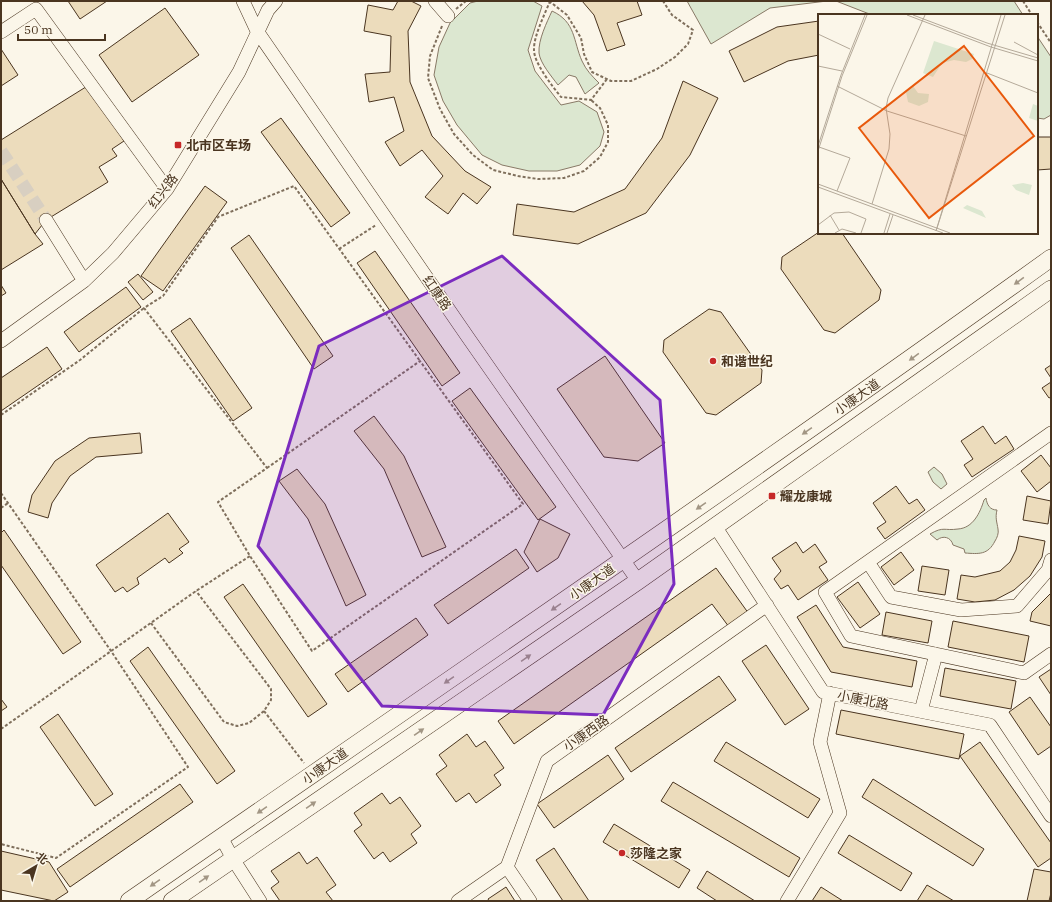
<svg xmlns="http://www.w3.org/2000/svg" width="1052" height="902" viewBox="0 0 1052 902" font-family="'IBM Plex Serif','Noto Sans SC',serif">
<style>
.green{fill:#dce7d0;stroke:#887966}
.building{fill:#ecdcbc;stroke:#4a3520}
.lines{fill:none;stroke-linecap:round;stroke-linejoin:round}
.minor-tunnel{stroke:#d8cfc1;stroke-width:13;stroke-dasharray:13 6;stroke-linecap:butt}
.minor-casing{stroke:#4a3520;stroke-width:14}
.major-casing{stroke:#4a3520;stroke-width:18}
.path{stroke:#7f6f5c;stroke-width:2;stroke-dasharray:3 2;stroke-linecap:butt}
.minor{stroke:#fbf6e9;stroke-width:13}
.major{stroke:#fbf6e9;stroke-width:17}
.oneway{fill:#a29684}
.marked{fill:#7b2cbf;fill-opacity:0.2;stroke:#7b2cbf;stroke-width:3;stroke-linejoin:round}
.poi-dot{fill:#c62828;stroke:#fbf6e9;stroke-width:1.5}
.labels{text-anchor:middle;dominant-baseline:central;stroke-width:3;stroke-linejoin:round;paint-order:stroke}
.poi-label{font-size:13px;font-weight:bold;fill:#4a3520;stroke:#fbf6e9;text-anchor:start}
.street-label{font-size:13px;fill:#4a3520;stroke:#fbf6e9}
.inset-road{fill:none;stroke:#b4a999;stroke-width:1}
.view{fill:#e8590c;fill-opacity:0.15;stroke:#e8590c;stroke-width:2}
.inset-edge{fill:none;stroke:#4a3520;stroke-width:2}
</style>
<rect width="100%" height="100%" fill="#fbf6e9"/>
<path class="green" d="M478,1h55l9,5 -14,44 7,21 26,34 18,-4 18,11 7,20 -4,14 -20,19 -23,6h-28l-27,-6 -20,-10 -25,-30 -14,-24 -9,-26 5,-28 11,-24 20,-20z
M687,1h140l-57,7 -59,36z
M836,1h178l9,14h-151z
M552,11c24,11 21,30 30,50 4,9 10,15 17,22l-14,11 -9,-17 -7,-2 -11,10c-6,-8 -18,-22 -19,-32 -1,-13 8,-31 13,-42z
M1037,36l14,21v58l-7,4 -7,-1z
M934,467l8,7 5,10 -6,5 -8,-7 -5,-10z
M986,498c1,7 4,12 11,12 -2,8 0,12 1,19 1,4 -1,9 -3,12 -7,14 -16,13 -30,12l-1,-4 -11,-4c-2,-8 -10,-10 -16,-5l-7,-6c14,-8 14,-3 28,-5 15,-1 22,-16 26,-29z"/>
<path class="building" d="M68,1h39l-27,18z
M398,1h13l10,5 -13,25 2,51 22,54 33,35 26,16 -14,17 -14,-11 -15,21 -23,-17 18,-21 -21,-26 -22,16 -15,-24 19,-11 -10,-34 -25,5 -4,-28 25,-2 1,-36 -27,-5 4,-26 25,5z
M582,1h55l5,14 -25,8 8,22 -18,6 -13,-36z
M165,8l34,47 -67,47 -33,-47z
M819,21v34l-31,6 -44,21 -15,-31 48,-24z
M1,49l17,26 -17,11z
M683,81l35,17 -28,57 -44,58 -68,31 -65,-9 4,-31 57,8 51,-23 37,-51z
M89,85l35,56 -12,8 5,7 -18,11 9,15 -62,38 -11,14 -34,-55v-39z
M281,118l69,95 -19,14 -70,-95z
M1037,137h14v32l-14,1z
M1,179l34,55 8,10 -42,26z
M205,186l22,16 -64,89 -22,-15z
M819,232v1h23l39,57 -2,10 -44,33 -11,-3 -43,-61 1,-12z
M249,235l84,121 -19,13 -83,-121z
M375,251l85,122 -18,13 -85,-123z
M138,274l15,18 -10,8 -15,-18z
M1,285l5,8 -5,3z
M126,287l15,20 -62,45 -15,-20z
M709,309l12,3 41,58 -1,13 -45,32 -10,-2 -43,-61 1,-12z
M190,318l62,90 -19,13 -62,-90z
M47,347l15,22 -61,42v-33z
M605,356l60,87 -27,18 -34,-4 -47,-68z
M1051,365v13l-6,-9z
M1051,382v15l-2,1 -7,-10z
M470,388l86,119 -18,13 -86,-119z
M374,416l30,40 42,91 -24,10 -38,-88 -30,-38z
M983,426l12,18 11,-8 8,13 -42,28 -8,-12 9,-6 -12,-18z
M140,433l2,20 -46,4 -26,19 -18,27 -4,15 -20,-6 4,-17 23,-34 34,-23z
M1041,455l10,13v13l-14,11 -16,-21z
M297,469l28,35 41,91 -20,11 -38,-87 -29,-38z
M896,486l13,18 8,-5 8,11 -40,29 -8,-11 9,-6 -13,-19z
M1027,496l24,5 -3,23 -25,-4z
M168,513l21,29 -10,7 4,4 -14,10 -4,-5 -28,20 2,6 -12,8 -4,-5 -8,5 -19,-27z
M540,519l30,15 -12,24 -21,14 -13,-20z
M4,530l77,112 -18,12 -62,-89v-32z
M1019,536l26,5 -3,16 -12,19 -16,14 -19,10 -20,2 -18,-3 4,-24 14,2 25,-6 10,-9 6,-12z
M796,542l7,11 12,-9 12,18 -8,5 9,13 -30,20 -10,-15 -7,4 -7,-10 7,-8 -9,-13z
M516,549l13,19 -81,56 -14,-19z
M901,552l13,18 -20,15 -13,-18z
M922,566l27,4 -4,25 -27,-4z
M716,568l33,46 -20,13 -17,-23 -198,140 -16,-23z
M858,582l22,32 -20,14 -23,-31z
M243,584l84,120 -19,13 -84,-120z
M1051,593v33l-21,-5 2,-9z
M816,605l27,42 74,14 -5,26 -81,-15 -34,-55z
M886,612l46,9 -4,22 -46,-8z
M416,618l12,17 -80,57 -13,-18z
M953,621l76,15 -5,26 -76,-15z
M766,645l43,64 -24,16 -43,-64z
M148,647l87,124 -18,13 -87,-123z
M945,668l71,13 -5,28 -71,-13z
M1051,669v26l-12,-18z
M719,676l17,24 -105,72 -16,-24z
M1030,697l21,30v19l-13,9 -29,-43z
M1,699l6,8 -6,4z
M841,710l123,24 -5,25 -123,-25z
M58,714l55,80 -18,12 -55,-79z
M467,734l9,13 9,-6 19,27 -10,7 7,10 -25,18 -7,-10 -13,9 -20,-28 11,-8 -8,-11z
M726,742l94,57 -12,19 -94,-57z
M980,742l71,101v15l-13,9 -78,-111z
M608,755l16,24 -70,49 -17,-24z
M873,779l111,70 -11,17 -111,-69z
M673,782l127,76 -11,19 -128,-76z
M180,784l13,18 -123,85 -13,-18z
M382,793l8,11 10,-7 21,29 -10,8 6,9 -27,19 -7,-10 -9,7 -20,-28 8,-6 -8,-12z
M614,824l76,46 -11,18 -76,-46z
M849,835l63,38 -11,18 -63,-38z
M554,848l35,53h-26l-27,-41z
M1,851l48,11 19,30 -14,9 -53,-11z
M299,852l8,12 10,-7 19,28 -10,7 7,9h-53l-9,-13 8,-6 -8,-11z
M1034,869l17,3v21l-2,8h-22z
M707,871l48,30h-38l-20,-13z
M927,885l27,16h-37z
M506,887l9,14h-26l-1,-2z
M821,887l22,14h-31z"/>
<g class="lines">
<path class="minor-tunnel" d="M1,151l45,69"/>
<g class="minor-casing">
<path id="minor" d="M243,1l14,30 210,305 171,245
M435,1l13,15
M1,32l35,-23 131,180
M46,220l38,61
M1,341l83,-60 29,-28 54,-64 72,-117 29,-62 8,-9
M1051,433l-226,159 26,44 173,37 27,-19
M715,526l108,166 167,33 61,91
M868,562l23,35 70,13 56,-4 31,-36 3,-10
M921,711l15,-57
M221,837l12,22 27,42
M507,867l23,34
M458,901l49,-34 40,-106 220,-156
M787,901l53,-88 -20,-71 10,-49"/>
</g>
<g class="major-casing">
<path id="major" d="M129,901c308,-213 617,-424 922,-643
M172,901l466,-320 413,-292"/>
</g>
<path class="path" d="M549,1l18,14 14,23 3,16 8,18 19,9h20l26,-12 18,-12 13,-13 5,-14 -21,-15 -9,-14
M550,1c-5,13 -16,34 -16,48 -1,13 19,38 27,48l30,3 16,-21
M1023,1l9,14
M456,9l10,-8
M1037,22l14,21
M442,26l-12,30 -2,22 12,31 14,25 19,21 20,15 25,6 20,3 26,-1 20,-7 16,-14 8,-15v-17l-8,-17 -9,-8
M339,249l37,-24
M1,415l79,-55 64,-52
M267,468l153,-107 103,143 -211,147 -62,-95 -32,-54 49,-34 -123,-160 19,-12 55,-79 76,-31 126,175
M1,493l110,158 77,116 -132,91 -55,-14
M1,508l7,-5
M151,623l73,99 13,4 12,-3 15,-12 7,-11v-11l-75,-98
M264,711l40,52
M1,729l195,-138 54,-35"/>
<use href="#minor" class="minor"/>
<use href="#major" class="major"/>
</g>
<defs><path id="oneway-solid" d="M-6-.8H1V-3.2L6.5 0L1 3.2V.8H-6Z"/></defs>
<g class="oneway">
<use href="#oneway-solid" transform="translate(1019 281) rotate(144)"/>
<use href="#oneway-solid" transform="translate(914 357) rotate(144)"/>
<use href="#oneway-solid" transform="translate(807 431) rotate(145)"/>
<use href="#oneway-solid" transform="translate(701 506) rotate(145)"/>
<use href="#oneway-solid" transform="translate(556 607) rotate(145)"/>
<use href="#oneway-solid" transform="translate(526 658) rotate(-35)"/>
<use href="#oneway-solid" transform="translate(449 680) rotate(145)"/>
<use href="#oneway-solid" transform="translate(419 732) rotate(-35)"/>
<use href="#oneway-solid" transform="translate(311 805) rotate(-35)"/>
<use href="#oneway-solid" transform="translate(262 810) rotate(145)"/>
<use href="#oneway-solid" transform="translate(204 879) rotate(-35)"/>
<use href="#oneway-solid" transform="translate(155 883) rotate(145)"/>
</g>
<path class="marked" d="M502,256l158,144 14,184 -71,131 -221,-9 -124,-160 61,-200z"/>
<g class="poi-dot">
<rect x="174" y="141" width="8" height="8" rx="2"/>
<circle cx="713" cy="361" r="4"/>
<rect x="768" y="492" width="8" height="8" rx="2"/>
<circle cx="622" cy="853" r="4"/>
</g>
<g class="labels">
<g class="poi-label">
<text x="186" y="145">北市区车场</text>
<text x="721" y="361">和谐世纪</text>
<text x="780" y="496">耀龙康城</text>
<text x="630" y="853">莎隆之家</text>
</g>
<g class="street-label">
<text transform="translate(163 191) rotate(-53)">红兴路</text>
<text transform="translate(437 293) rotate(55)">红康路</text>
<text transform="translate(857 397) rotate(-35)">小康大道</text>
<text transform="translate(592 582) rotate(-35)">小康大道</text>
<text transform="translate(863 700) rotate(11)">小康北路</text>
<text transform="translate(586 733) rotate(-35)">小康西路</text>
<text transform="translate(325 766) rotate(-35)">小康大道</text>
</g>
</g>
<g transform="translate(818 14)">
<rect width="220" height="220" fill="#fbf6e9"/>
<path d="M116,27l40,13 -2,5 -6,3 -12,-2 -12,3 -9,14 -10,-4zM95,72l5,7 11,1 -1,8 -9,4 -11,-4 -2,-10zM215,90l5,2v15l-9,-3zM205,169l9,2 -3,10 -13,-5 -4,-5zM149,191l15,6 4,7 -23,-10z" fill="#dce7d0"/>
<path class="inset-road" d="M89,1l84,32 47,14M95,1l74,28 51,15M0,20l32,15M196,28l24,13M0,52l24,5M169,59l51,20M19,72l50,25 79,25M0,132l23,-71 24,-60M1,133l31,11 -13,33M0,137l24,-75 25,-61M0,170l132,49M0,173l125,46M54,190l17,-55 1,-15 -4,-26 2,-10 37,-83M12,201l9,15M0,211l16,-12 15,-1 17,7 -5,14M118,217l69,-216M118,217l65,-216M17,219l7,-4 14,4M66,219l6,-19M69,219l6,-18"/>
<path class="view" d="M146,32l70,90 -105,82 -70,-90z"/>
<rect width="220" height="220" class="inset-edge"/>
</g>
<rect width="1052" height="902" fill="none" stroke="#4a3520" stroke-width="4"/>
<g transform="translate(36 866) rotate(38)" stroke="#fbf6e9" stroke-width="3" paint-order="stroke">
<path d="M0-3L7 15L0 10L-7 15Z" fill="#4a3520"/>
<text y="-6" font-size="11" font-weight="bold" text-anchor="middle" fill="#4a3520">北</text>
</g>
<path d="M18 34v6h87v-6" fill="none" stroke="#4a3520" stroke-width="2"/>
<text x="24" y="34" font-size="12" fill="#4a3520" stroke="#fbf6e9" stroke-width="3" paint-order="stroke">50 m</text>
</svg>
